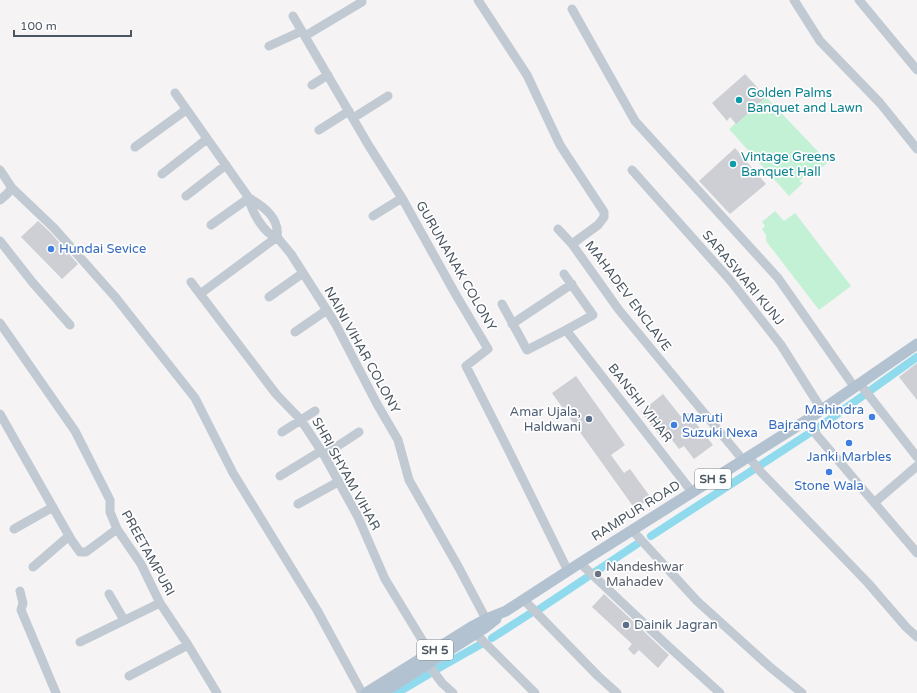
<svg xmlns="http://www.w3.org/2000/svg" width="917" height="693" viewBox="0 0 917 693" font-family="'Varela Round',sans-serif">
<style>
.green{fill:#c3f1d5}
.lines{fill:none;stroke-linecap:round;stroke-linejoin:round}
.canal{stroke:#90daee;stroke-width:8}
.building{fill:#cdcfd5}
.minor{stroke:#c1cad2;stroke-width:9}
.major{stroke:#b3c2d1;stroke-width:11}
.culture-dot{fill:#0f9aa8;stroke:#fff;stroke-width:1.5}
.shop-dot{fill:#3f7fe0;stroke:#fff;stroke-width:1.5}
.service-dot{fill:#5c6f8a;stroke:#fff;stroke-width:1.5}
.worship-dot{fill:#6b7280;stroke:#fff;stroke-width:1.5}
.labels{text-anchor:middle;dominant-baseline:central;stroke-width:3.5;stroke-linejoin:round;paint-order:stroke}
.shield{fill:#fff;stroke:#808990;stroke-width:1}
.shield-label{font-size:12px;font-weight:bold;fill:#4a5661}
.culture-label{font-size:13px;fill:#0d838f;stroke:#fff;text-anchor:start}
.shop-label{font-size:13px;fill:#366cbe;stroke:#fff;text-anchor:start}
.street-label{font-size:13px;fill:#4a5661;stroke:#fff}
.service-label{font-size:13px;fill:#4e5e75;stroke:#fff;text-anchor:end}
.worship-label{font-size:13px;fill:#5b616d;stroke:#fff;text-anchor:start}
</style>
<rect width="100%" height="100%" fill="#f5f3f3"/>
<path class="green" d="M766,97l62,65 -15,13 -2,-5 -12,11 4,2 -14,13 -60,-67z
M775,211l9,10 11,-8 56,73 -32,24 -53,-69v-6l-4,-6 3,-3 -3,-4z"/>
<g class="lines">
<path class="canal" d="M651,536l171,-111 95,-68
M538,610l99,-66
M492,638l39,-25
M437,669l46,-26
M397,693l32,-19"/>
</g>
<path class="building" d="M745,74l21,23 -30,27 -6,-7 -3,4 -15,-18z
M735,148l31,36 -36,30 -31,-33z
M38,221l12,11 28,32 -16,15 -41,-42z
M917,363v37l-18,-23z
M576,376l49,69 -14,10 13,18 6,-4 21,29 -16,11 -83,-116z
M663,394l19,24 6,-5 25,32 -19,14 -10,-13 -5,3 -13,-17 -6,4 -19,-24z
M604,594l65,61 -11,13 -19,-18 -5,5 -6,-6 4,-5 -40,-37z"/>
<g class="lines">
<path class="minor" d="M478,0l49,75 33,70 44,67v5l-6,8 -26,19 47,66 124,150
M794,0l26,41 60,62 37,46
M859,0l58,70
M572,9l63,112 143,157 77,110
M293,16l76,130 33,52 54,97 32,54 -22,17 40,79 62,126
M305,36l57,-34
M269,46l33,-15
M312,85l16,-10
M175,93l74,105c2,12 15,37 28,39l14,17 44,69 42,81 21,36 11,40 50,88 27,51
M353,118l35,-22
M319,130l30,-19
M135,147l51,-37
M0,170l12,18 42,40 62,70 79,100 38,75 84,137 45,83
M632,170l98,110 51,65 41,65
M162,174l45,-35
M186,196l40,-31
M0,200l7,-6 5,-6
M373,216l29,-18
M558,229l14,15
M0,241l33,42 37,42
M191,282l85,112 25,26 23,35 34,62 27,62 45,74
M200,294l77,-57c3,-19 -14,-31 -28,-39l-38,27
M269,297l34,-24
M502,304l25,46 39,-20 27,-15 -29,-41
M0,323l75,108 35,69v12l7,17 24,35 19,39 28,42 29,48
M512,324l60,-40
M566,330l126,162
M295,332l32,-22
M860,384l57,73
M0,414l72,127 8,11h6l31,-23
M807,420l8,13 102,120
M282,432l33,-21
M324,455l35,-23
M749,457l10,13 109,113 38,44 11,10
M280,476l41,-25
M875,502l42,-36
M298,504l40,-22
M14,529l39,-22
M632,530l65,71 73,66 32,26
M580,563l88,83 52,47
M33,567l36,-31
M20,591l3,12 -2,7 35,83
M109,594l15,26
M524,600l74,76 19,17
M476,634l59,59
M80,642l80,-39
M428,664l14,19 11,10
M129,676l59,-31"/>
<path class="major" d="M366,693l107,-67 13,-7 20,-8 74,-48 227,-143 110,-76
M382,693l104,-66 10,-8"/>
</g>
<g class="culture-dot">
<circle cx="739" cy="100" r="4"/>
<circle cx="733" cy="164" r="4"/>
</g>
<g class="shop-dot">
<circle cx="51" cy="249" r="4"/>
<circle cx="872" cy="417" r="4"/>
<circle cx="674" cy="425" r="4"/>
<circle cx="849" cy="443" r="4"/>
<circle cx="829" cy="472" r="4"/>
</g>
<g class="service-dot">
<circle cx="589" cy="419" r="4"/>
<circle cx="626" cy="625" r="4"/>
</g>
<circle class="worship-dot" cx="598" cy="574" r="4"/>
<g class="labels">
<g class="shield">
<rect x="695" y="469" width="36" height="20" rx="3"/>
<rect x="417" y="640" width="36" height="20" rx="3"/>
</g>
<g class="shield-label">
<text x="713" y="479">SH 5</text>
<text x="435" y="650">SH 5</text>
</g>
<g class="culture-label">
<text x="747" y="93">Golden Palms<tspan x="747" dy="15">Banquet and Lawn</tspan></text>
<text x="741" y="157">Vintage Greens<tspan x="741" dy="15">Banquet Hall</tspan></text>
</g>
<g class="shop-label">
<text x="59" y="249">Hundai Sevice</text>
<text x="864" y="410" text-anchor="end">Mahindra<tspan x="864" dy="15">Bajrang Motors</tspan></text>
<text x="682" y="418">Maruti<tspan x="682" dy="15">Suzuki Nexa</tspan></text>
<text x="849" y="457" text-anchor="middle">Janki Marbles</text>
<text x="829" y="486" text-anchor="middle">Stone Wala</text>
</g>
<g class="street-label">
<text transform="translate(456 266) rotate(60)">GURUNANAK COLONY</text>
<text transform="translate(743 278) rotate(50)">SARASWARI KUNJ</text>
<text transform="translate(628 296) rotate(53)">MAHADEV ENCLAVE</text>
<text transform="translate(362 350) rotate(61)">NAINI VIHAR COLONY</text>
<text transform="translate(640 403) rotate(52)">BANSHI VIHAR</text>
<text transform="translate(346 474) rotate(61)">SHRI SHYAM VIHAR</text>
<text transform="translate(636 511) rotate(-32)">RAMPUR ROAD</text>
<text transform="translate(148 553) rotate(61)">PREETAMPURI</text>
</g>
<g class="service-label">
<text x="581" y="412">Amar Ujala,<tspan x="581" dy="15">Haldwani</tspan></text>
<text x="634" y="625" text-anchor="start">Dainik Jagran</text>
</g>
<g class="worship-label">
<text x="606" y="567">Nandeshwar<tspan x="606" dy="15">Mahadev</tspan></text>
</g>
</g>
<path d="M14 30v6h117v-6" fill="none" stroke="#4a5661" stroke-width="2"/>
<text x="20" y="30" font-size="12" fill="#4a5661" stroke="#ffffff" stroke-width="3" paint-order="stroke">100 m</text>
</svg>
